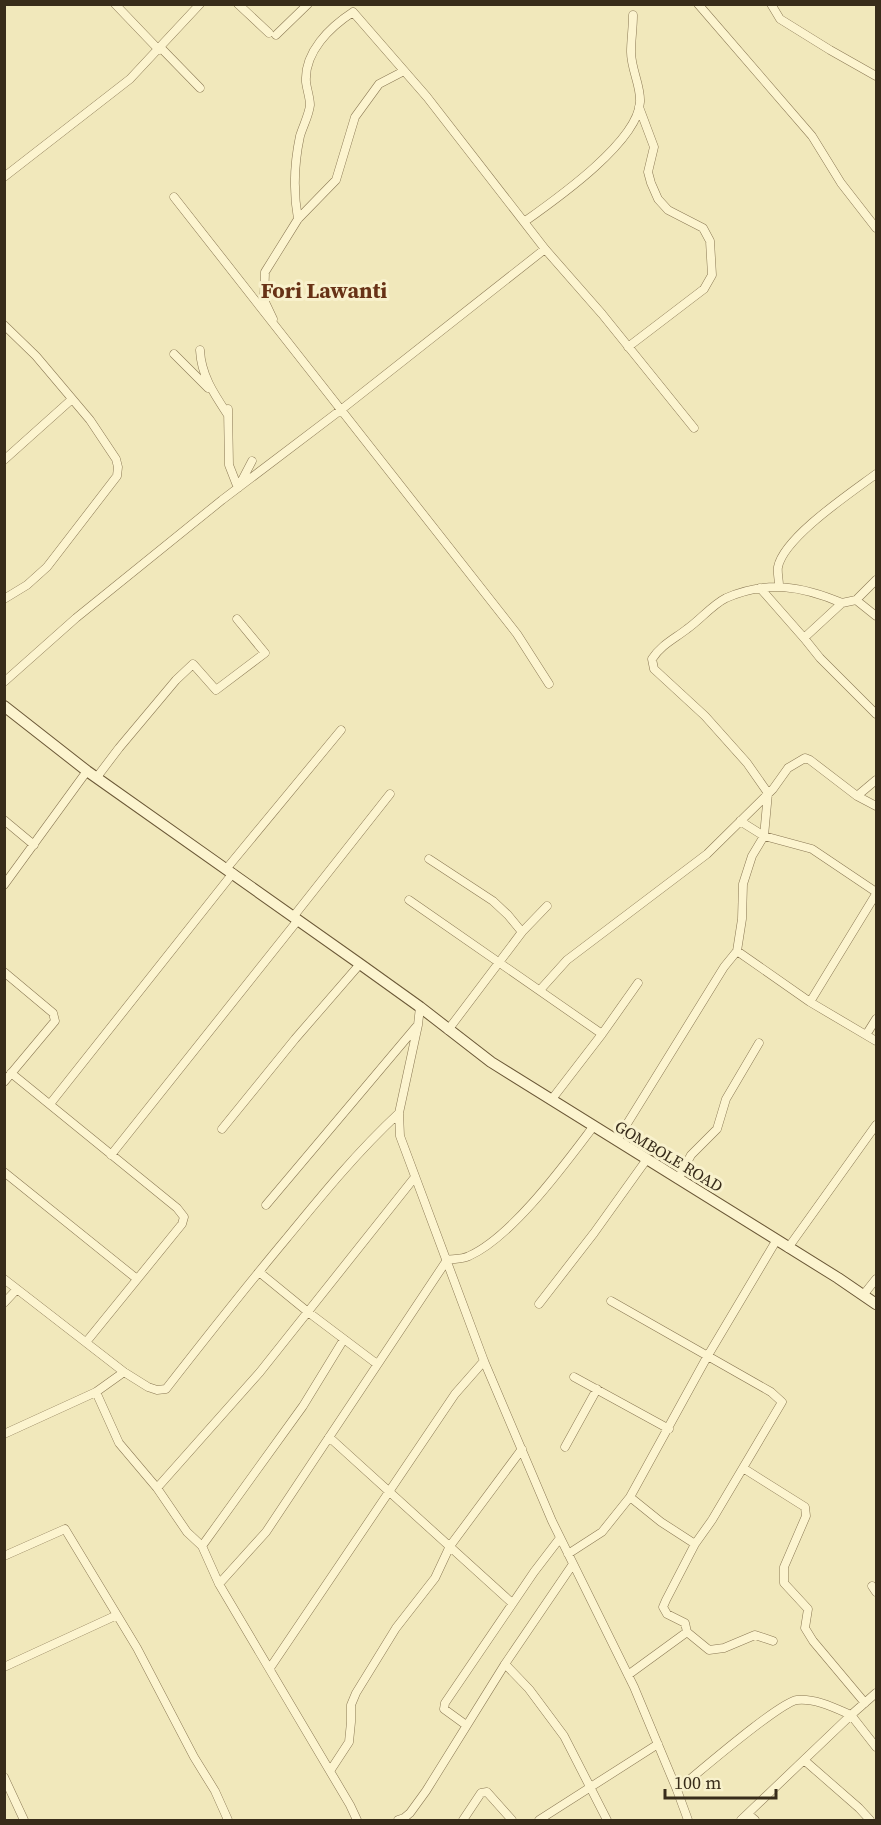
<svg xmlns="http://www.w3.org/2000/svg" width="881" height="1825" viewBox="0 0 881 1825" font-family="'Source Serif 4',serif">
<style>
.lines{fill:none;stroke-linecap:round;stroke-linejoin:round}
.street-casing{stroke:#8a7854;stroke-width:9}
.secondary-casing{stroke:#6b5837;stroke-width:12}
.street{stroke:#fcf4cf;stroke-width:8}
.secondary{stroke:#fcf4cf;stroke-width:10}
.labels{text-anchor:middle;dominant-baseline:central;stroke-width:6;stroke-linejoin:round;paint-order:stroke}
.street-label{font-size:16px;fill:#382c1a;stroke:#f8f1cc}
.district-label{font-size:22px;font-weight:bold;fill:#683216;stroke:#f8f1cc}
</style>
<rect width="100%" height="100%" fill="#f1e8bb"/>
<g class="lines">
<g class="street-casing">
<path id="street" d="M115,4l44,46
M238,4l31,29
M698,4l114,132 29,47 35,45
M771,4l9,15 50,31 46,26
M276,35l32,-31
M161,48l39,40
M4,177l126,-98 70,-75
M174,197l343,437 32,50
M298,219c-5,-28 -4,-55 2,-83 3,-10 9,-21 10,-31 0,-7 -3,-15 -4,-23 -2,-30 24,-55 47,-70l74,85 118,152 57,65 92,114
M524,222c31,-22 114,-80 116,-120 1,-16 -9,-33 -9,-50 0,-12 2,-24 2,-37
M273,319l-9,-19 1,-28 33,-53 38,-39 19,-63 24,-33 25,-13
M4,325l32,31 54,64 26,39 2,8 -1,9 -70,91 -20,18 -23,14
M628,347l76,-58 8,-14 -2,-34 -7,-13 -35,-18 -10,-11 -7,-16 -3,-11 6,-25 -15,-40
M200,350c1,25 14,44 28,65
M174,354l34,34
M228,409l1,56 9,23
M4,460l67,-60
M240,484l12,-23
M876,580l-20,20 -14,3 -38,35 16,20 56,56
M779,585c0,-5 -2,-13 -1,-18 6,-30 74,-75 98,-93
M760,588l44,50
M856,600l20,16
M4,682l72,-64 146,-118 120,-91 203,-160
M97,777l22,-29 57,-68 17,-16 23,26 49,-37 -28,-34
M857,796l19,-16
M4,820l30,25
M740,821l24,15 48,13 64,43
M429,859l64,42 15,14 14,17
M227,868l114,-138
M4,885l83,-114
M409,900l193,134
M293,917l97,-123
M737,951l73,51 66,39
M4,972l49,41 2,8 -51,61
M540,990l27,-30 140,-106 66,-65 15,-21 17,-10 5,2 47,36 19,10
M810,1002l66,-108
M420,1007l-2,18 -19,88 1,23 84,225 68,160 82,166 43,103 11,30
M448,1030l74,-98 25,-26
M866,1035l10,-16
M11,1073l166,135 7,9 -2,7 -95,117
M552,1099l50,-65 36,-51
M50,1104l183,-231
M222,1129l73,-90 65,-75
M617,1140l107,-173 13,-16 5,-32 1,-35 9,-28 12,-20 4,-43 -21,-30 -42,-47 -51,-47 -2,-10c9,-14 22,-20 35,-30 13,-9 25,-24 39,-31 41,-18 76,-12 116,5
M111,1155l187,-235
M4,1172l133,107
M678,1179l13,-24 26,-26 9,-30 33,-56
M266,1205l150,-178
M788,1248l88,-123
M259,1272l49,40 69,52
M4,1279l120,93 24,15 9,3 9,-1c39,-50 79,-101 120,-150 36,-44 71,-87 113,-126
M864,1294l12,-15
M611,1301l160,91 11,10 -70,118 -17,24 -29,56 -3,7 4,7 18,9 2,9 -59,43
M4,1303l13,-14
M539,1304l55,-71 53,-74
M574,1377l95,52
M96,1392l23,51 38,45 30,44 15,14 17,38 131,221 7,15
M4,1434l92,-42 28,-20
M329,1437l183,166
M565,1447l32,-58
M743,1468l62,39 1,9 -22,51v16l24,26 -3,19 8,13 52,62
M157,1488l103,-116 155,-195
M695,1544l-34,-22 -31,-25 77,-140 69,-116
M202,1546l101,-140 41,-67
M568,1554l34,-22 28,-35
M4,1556l61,-27 72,119 57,109 21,34 13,29
M219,1584l47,-52 181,-272c7,-1 16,-1 22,-4 43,-19 96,-92 124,-129
M872,1586l4,6
M687,1632l22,18 15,-2 31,-13 18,6
M505,1664l24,25 35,47 43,84
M4,1667l113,-52
M270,1668l185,-274 29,-33
M851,1715l25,32
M466,1725l-22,-16 1,-6 89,-131 26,-34
M804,1760l55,48 11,12
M330,1771l19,-29 2,-20v-17l5,-12 40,-65 39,-50 15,-32 72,-97
M4,1777l20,43
M677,1790c20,-16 101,-87 120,-90 18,-2 38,8 54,15
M748,1814l7,6
M398,1820l6,-2 6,-5 16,-22 79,-127 68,-100
M463,1820l18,-27 6,-1 25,28
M539,1820l119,-76
M741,1820l110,-105 25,-22"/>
</g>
<g class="secondary-casing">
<path id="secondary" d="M4,706l83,65 273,193 60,43 71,55 347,216 38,26"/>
</g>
<use href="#street" class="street"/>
<use href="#secondary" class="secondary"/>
</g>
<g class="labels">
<g class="street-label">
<text transform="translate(669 1156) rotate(31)">GOMBOLE ROAD</text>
</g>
<g class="district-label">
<text x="324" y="290">Fori Lawanti</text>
</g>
</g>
<rect width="881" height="1825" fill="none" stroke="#382c1a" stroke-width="12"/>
<path d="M665 1789v9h111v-9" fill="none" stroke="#382c1a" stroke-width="3"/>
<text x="674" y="1789" font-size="18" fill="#382c1a" stroke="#f8f1cc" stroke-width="4.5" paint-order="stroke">100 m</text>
</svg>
